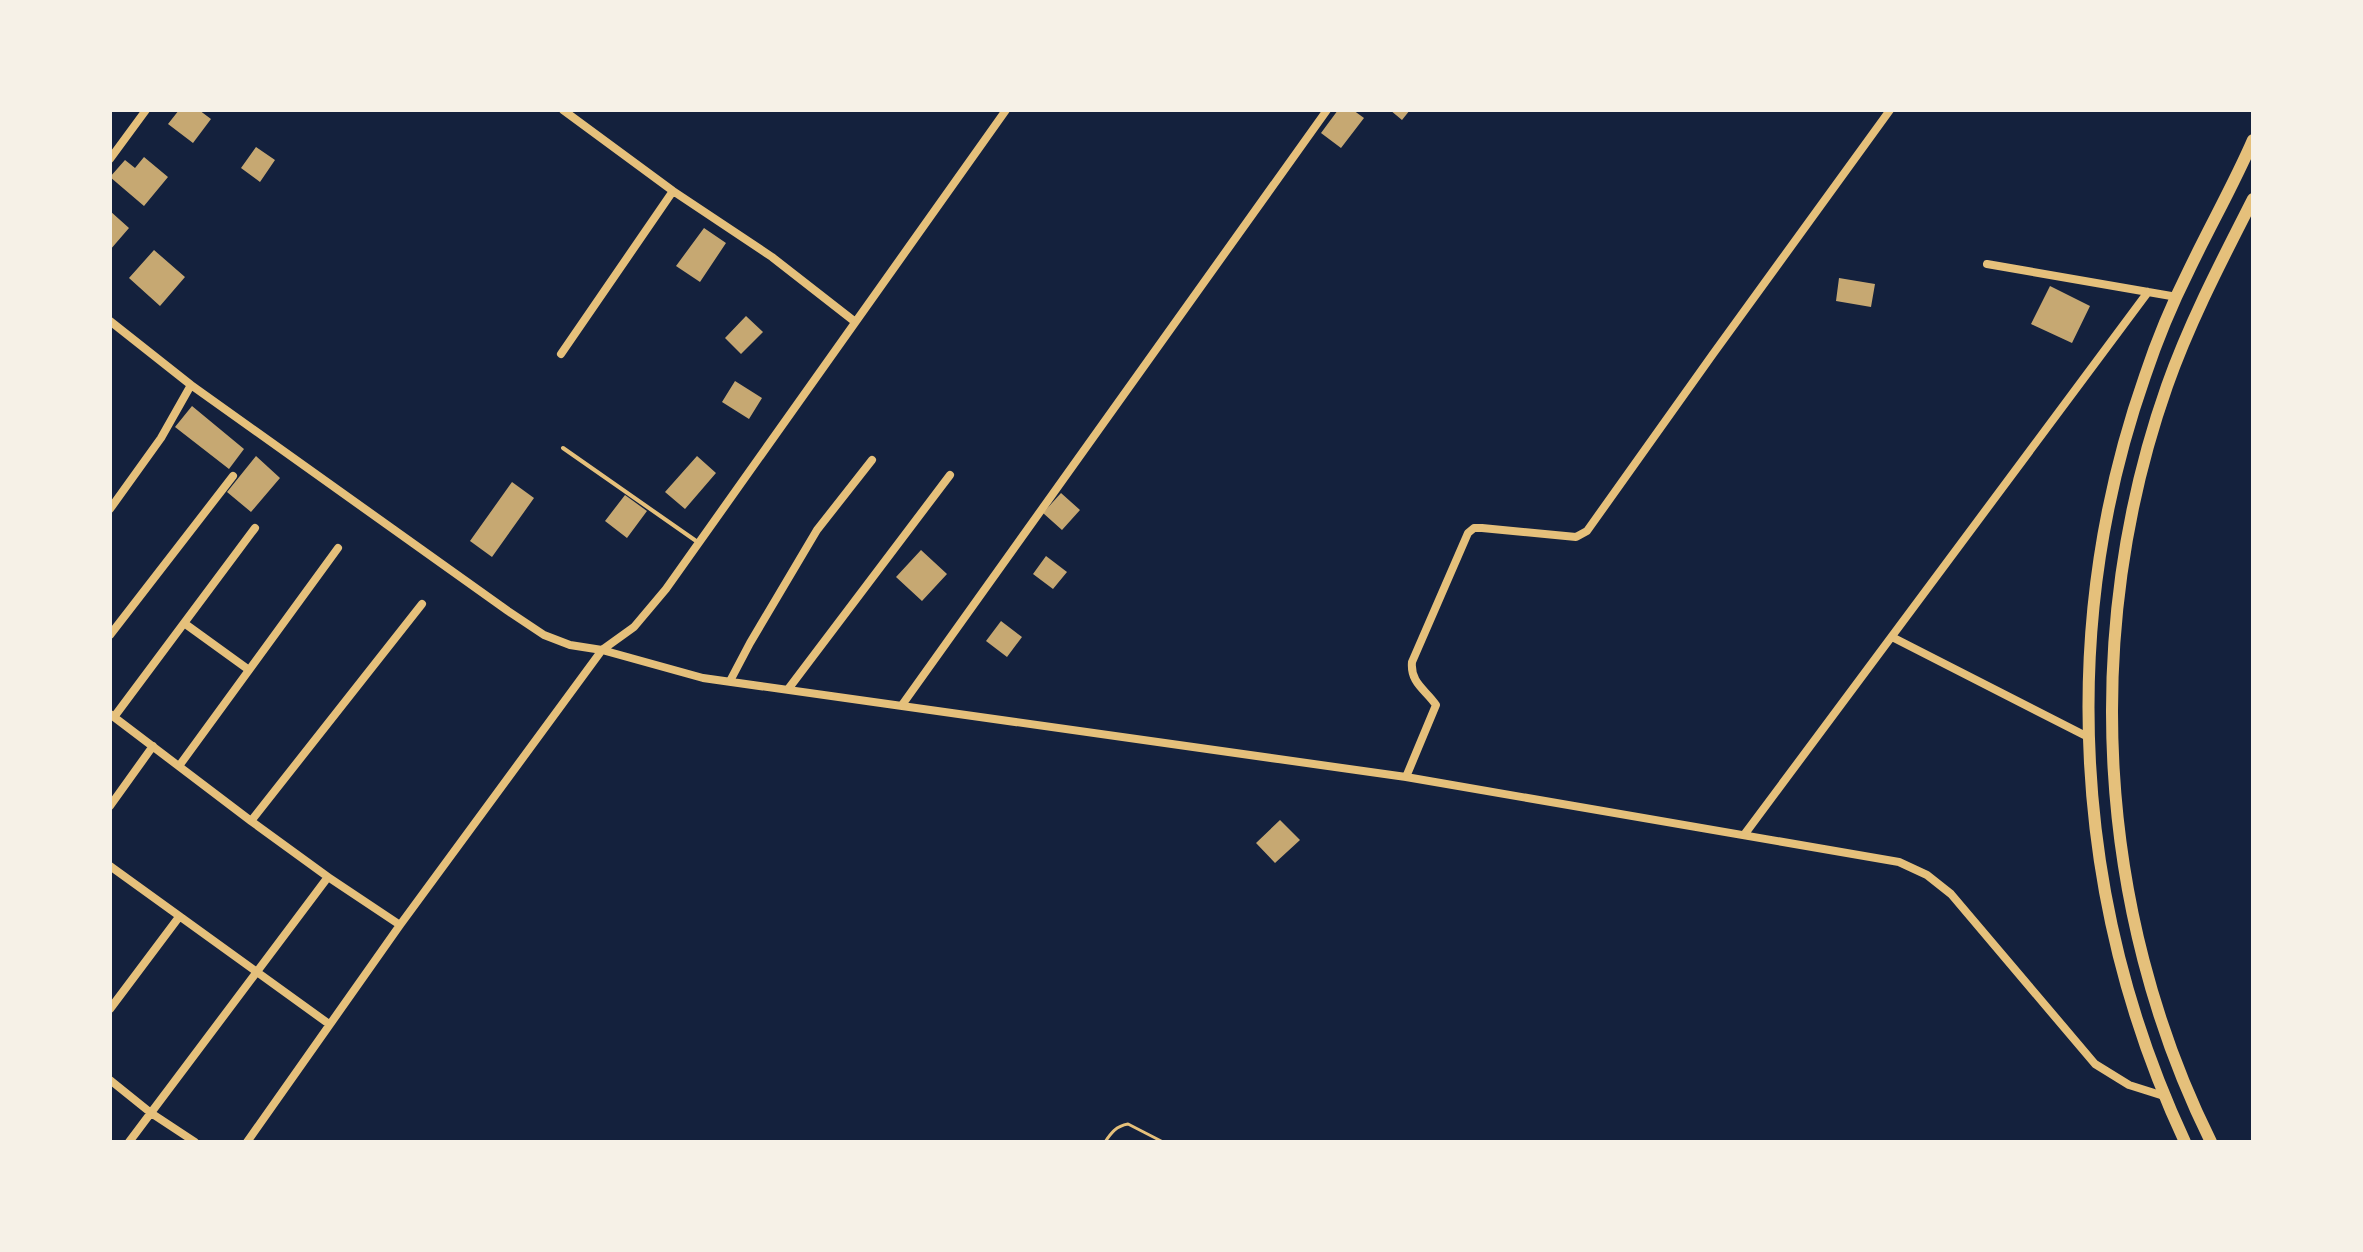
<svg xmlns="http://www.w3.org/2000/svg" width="2363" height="1252" viewBox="0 0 2363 1252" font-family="'PT Sans',sans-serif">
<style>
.building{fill:#c6a872}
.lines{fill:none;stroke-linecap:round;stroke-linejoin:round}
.path{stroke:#e5c07b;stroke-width:3}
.service{stroke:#e5c07b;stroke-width:4}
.minor{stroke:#e5c07b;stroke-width:8}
.trunk{stroke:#e5c07b;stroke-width:12}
</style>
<rect width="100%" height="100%" fill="#14213d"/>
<path class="building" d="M179,110h20l12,9 -18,24 -25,-19z
M1338,110h15l11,8 -23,30 -20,-15z
M1390,110h20l-8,10z
M256,147l19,13 -15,22 -19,-14z
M144,157l24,20 -24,29 -34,-29 15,-17 10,8z
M110,211l19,17 -19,22z
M704,228l22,15 -26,39 -24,-16z
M154,250l31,27 -25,29 -31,-28z
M1839,278l36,6 -4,23 -35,-6z
M2050,286l40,20 -18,37 -41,-19z
M746,316l17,16 -22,22 -16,-16z
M735,381l27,17 -13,21 -27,-17z
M192,406l52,43 -15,20 -54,-42z
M256,456l24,22 -29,34 -24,-20z
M697,456l19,17 -31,36 -20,-17z
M512,482l22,16 -42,59 -22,-16z
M1061,493l19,17 -18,20 -19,-17z
M625,495l22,16 -20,27 -22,-17z
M921,550l26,24 -25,27 -26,-24z
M1046,556l21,16 -14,17 -20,-15z
M1001,621l21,16 -15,20 -21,-16z
M1280,820l20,20 -25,23 -19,-20z"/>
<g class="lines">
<path class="path" d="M1105,1142c6,-9 11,-16 23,-18l35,18"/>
<path class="service" d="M563,448l136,95"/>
<path class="minor" d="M563,110l110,81 99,66 82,64
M110,159l36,-49
M1987,264l190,33
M110,321l81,64 317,226 36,24 26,10 32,5 101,28 703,99 493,85 28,13 24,19 144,170 34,21 38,12
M561,354l112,-163
M110,509l51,-71 30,-53
M184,623l65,47
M110,635l123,-159
M1892,637l196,100
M730,681l20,-38 67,-113 55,-70
M789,688l161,-213
M902,705l425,-595
M110,714l141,107 77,56 72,48
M114,717l141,-189
M179,766l159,-218
M1406,777l30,-72c-10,-15 -26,-22 -24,-43l56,-129 6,-5h8l94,9 11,-6 126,-177 177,-244
M110,806l43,-60
M251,821l171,-217
M1744,835l404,-543
M110,866l219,158
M110,1009l69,-92
M110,1080l41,33 44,29
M129,1142l199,-265
M247,1142l153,-217 202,-275 32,-23 32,-38 340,-479"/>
<path class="trunk" d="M2185,1142c-112,-240 -128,-515 -40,-766 12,-36 27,-72 44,-106 21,-44 45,-86 64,-130
M2211,1142c-115,-232 -130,-512 -44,-756 23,-65 55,-126 86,-187"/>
</g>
<rect width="2363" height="1252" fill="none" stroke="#f6f1e7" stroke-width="224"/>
</svg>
